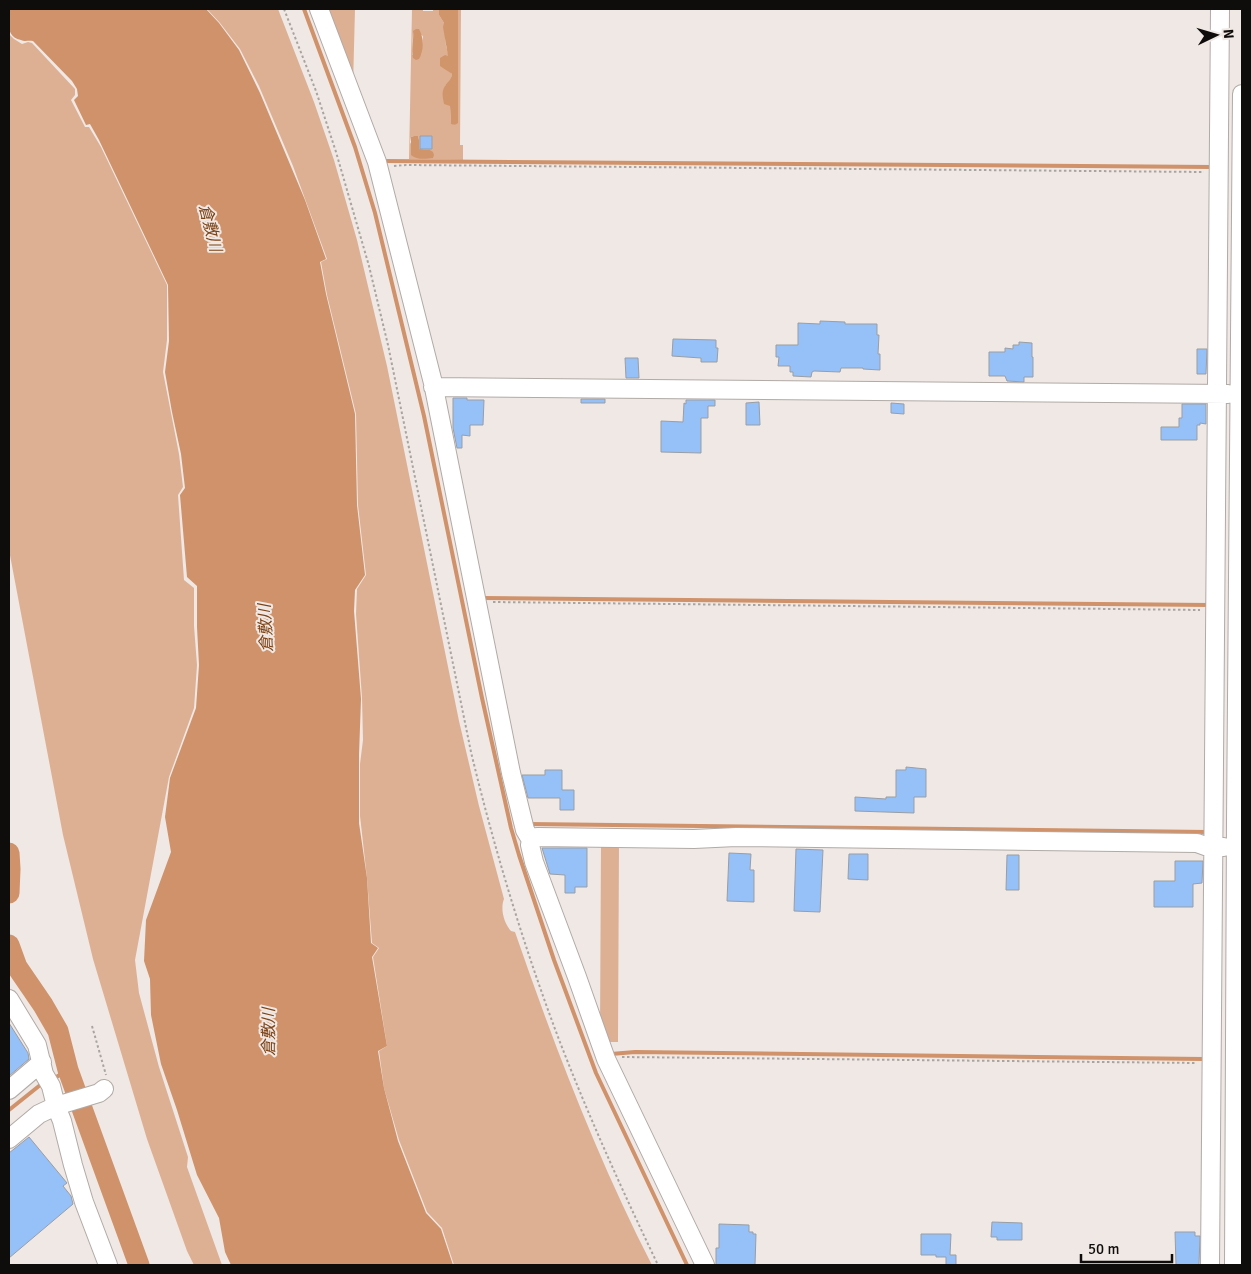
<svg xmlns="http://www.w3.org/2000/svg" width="1251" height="1274" viewBox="0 0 1251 1274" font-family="Signika,'Noto Sans JP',sans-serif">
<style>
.green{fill:#ddb093;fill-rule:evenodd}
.forest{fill:#d1956c}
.water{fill:#cf926a}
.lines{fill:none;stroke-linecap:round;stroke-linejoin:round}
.stream{stroke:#cf926a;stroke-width:4}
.river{stroke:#cf926a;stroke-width:21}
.building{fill:#96c0f8;stroke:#999ea4}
.minor-casing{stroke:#b1aaa6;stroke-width:20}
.path{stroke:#aaa4a1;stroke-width:2;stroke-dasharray:2.5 2.5;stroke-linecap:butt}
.minor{stroke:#fff;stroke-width:18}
.labels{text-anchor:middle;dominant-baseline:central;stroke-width:4;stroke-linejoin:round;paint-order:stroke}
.water-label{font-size:16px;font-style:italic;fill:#7c4215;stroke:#f0e8e4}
</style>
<rect width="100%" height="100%" fill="#f0e8e4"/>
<path class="green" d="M207,9h71l36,93 20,58 23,80 30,126 72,355 20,85 25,93c-4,10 0,24 7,32l4,1c39,113 82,226 137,333h-198l-12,-37 -15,-16 -28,-72 -15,-52 -5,-37 8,-5 -14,-89 6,-9 -7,-5 -5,-65 -7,-62v-52l3,-24 -1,-42 -6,-84 1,-25 9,-14 -8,-70 -2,-91 -29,-119 -6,-33 6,-3 -34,-93 -34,-80 -19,-37 -20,-26z
M324,9h31l-2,77z
M412,9h11v2h10v-2h6v6l5,8 2,23 3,11 -3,12 6,5 -1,7 -6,5 5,20 1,17 4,2 3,-5v-111h3l-1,136h3v15l-54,-1zM413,31l10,5 -2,19h-9zM414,136h4l1,4v9l11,1 3,8h-15l-8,-16 1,-5z
M9,34l5,5 8,5 6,-2 4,1 43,46v6l-4,5 14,27h4l12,20 66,138v55l-4,32 16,82 4,33 -5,8 6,85 10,8v38l3,39 -3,43 -25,69 -34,183 4,33 20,74 29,90 -1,10 35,98h-28l-7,-14 -40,-112 -54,-180 -30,-124 -54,-285z
M601,844l18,1 -1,197h-16l-2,-11z"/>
<path class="forest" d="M439,9h19v114l-3,2 -4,-1 -1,-18 -6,-2c-1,-6 -3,-12 1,-18 3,-5 6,-5 7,-12l-12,-8v-8l5,-3 3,1 -5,-29 1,-4 -5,-8z
M416,29h3c5,9 5,22 0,30l-3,1 -3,-2c-2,-9 1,-18 0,-27z
M414,136h4l1,4v9l11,1 3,2 1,3 -1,3c-7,1 -17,2 -22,-3v-18z"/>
<path class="water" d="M9,9h197l13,14 20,27 21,43 45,107 21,59 -6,3 6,32 29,120 2,91 8,70 -10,15 -1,21 7,88 -2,56v68l8,55 4,65 7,5 -6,9 15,89 -9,5 6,37 14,53 28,72 15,16 12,36h-222l-6,-13 -6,-34 -22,-43 -20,-65 -16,-46 -10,-49 -1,-36 -6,-18 2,-41 25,-68 -6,-35 5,-39 26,-70 3,-43 -2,-38v-41l-10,-9 -7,-82 5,-7 -4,-34 -9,-42 -7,-40 4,-31 -1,-56 -69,-145 -9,-16 -4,1 -12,-25 4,-4 -1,-7 -5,-8 -39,-40c-5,-1 -8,1 -12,-1 -16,-3 -12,-19 -12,-31z"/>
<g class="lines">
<path class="stream" d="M304,9l51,138 20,66 49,203 58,282 29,130 8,27 35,105 42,113 91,192
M382,161l831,6
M482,598l728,7
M528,824l680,8
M611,1054l24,-2 568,7
M53,1079l15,-9
M9,1110l35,-28"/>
<path class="river" d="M9,853l1,16 -1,24
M9,945l8,22 26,38 15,26 10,39 71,195"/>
</g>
<path class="building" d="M420,136h12v13h-12z
M820,321l25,1v2h32v11h2l-1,19h2v16l-17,-1v-1h-22l-1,4 -26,-1 -2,1 -1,5 -18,-1v-4h-3v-6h-12l1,-9h-3v-12h22v-22l22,1z
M673,339l43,1v8h2l-1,14h-16v-4l-29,-2z
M1019,342l13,1v14h1v20h-9v5l-17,-1 -2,-5h-16v-24h16v-4l8,1v-4h6z
M1197,349h10l-1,25h-9z
M625,358h13l1,20h-13z
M453,398h14v2h17l-1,25h-13v11l-8,-1v13h-5l-4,-20z
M581,399h24v4h-24z
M686,400h29v6h-7v12h-7v35l-40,-1v-31l22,1 1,-19 2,1z
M759,402l1,23h-14v-22z
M891,403l13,1v10l-13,-1z
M1182,404h24v20l-6,-1v2h-3v15h-36v-13h18v-9h3z
M906,767l20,2v28h-12v16l-59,-2v-14l31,2v-2h10v-27h10z
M545,770h17v20h12v20h-14v-12h-32l-6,-23h23z
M542,848h45v39h-12v6h-10v-18l-15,-1z
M796,849l27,1 -3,62 -26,-1z
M729,853l22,1 -1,16h4v32l-27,-1z
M849,854h19v26l-20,-1z
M1007,855h12v35h-13z
M1175,861h28l-1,22 -9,1v23h-39v-26h21z
M9,1023l19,30 1,6 -20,17z
M29,1137l38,46 -4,3 8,10 2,8 -64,54v-105z
M992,1222l30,1v17h-25v-3h-6z
M719,1224l30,1v7h4v2h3l-1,31h-39v-17h3z
M1175,1232h20v4h5l-1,29h-23z
M921,1234h30l-1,21h6v10h-10v-8h-10v-2h-15z"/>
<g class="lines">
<g class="minor-casing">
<path id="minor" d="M319,9l58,153 56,221 78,390 14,57 6,10 -1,5 4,17 43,115 29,82 99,206
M433,387l795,7
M531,840l6,-3 157,2 42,-2 461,6 11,4h16
M9,999l28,46 7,29 7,12 5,20 6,15 11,44 11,37 24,63
M9,1090l33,-28
M9,1139l30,-25 17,-8 43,-13 5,-4
M1210,1265l10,-1256
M1234,1265l2,-444 6,-727"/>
</g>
<path class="path" d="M284,9l32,82 20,61 33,114 19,79 83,407c23,96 52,192 87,285 30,78 64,153 100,228
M394,166l12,-1 798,7
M493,602l707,8
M92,1026l14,49
M622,1057l575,6"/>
<use href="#minor" class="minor"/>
</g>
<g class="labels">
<g class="water-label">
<text transform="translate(210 228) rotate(76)">倉敷川</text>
<text transform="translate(266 628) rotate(-93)">倉敷川</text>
<text transform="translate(269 1032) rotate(-90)">倉敷川</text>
</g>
</g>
<rect width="1251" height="1274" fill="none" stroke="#0f0d0c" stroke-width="20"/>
<g transform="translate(1216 35) rotate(85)" stroke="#f0e8e4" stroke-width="4" paint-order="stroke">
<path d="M0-4L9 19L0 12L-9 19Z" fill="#0f0d0c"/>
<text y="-8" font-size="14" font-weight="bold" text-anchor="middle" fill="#0f0d0c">N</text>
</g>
<path d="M1081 1254v8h91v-8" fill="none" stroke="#0f0d0c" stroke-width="2.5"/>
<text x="1088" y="1254" font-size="15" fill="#0f0d0c" stroke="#f0e8e4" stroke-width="4" paint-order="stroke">50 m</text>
</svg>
